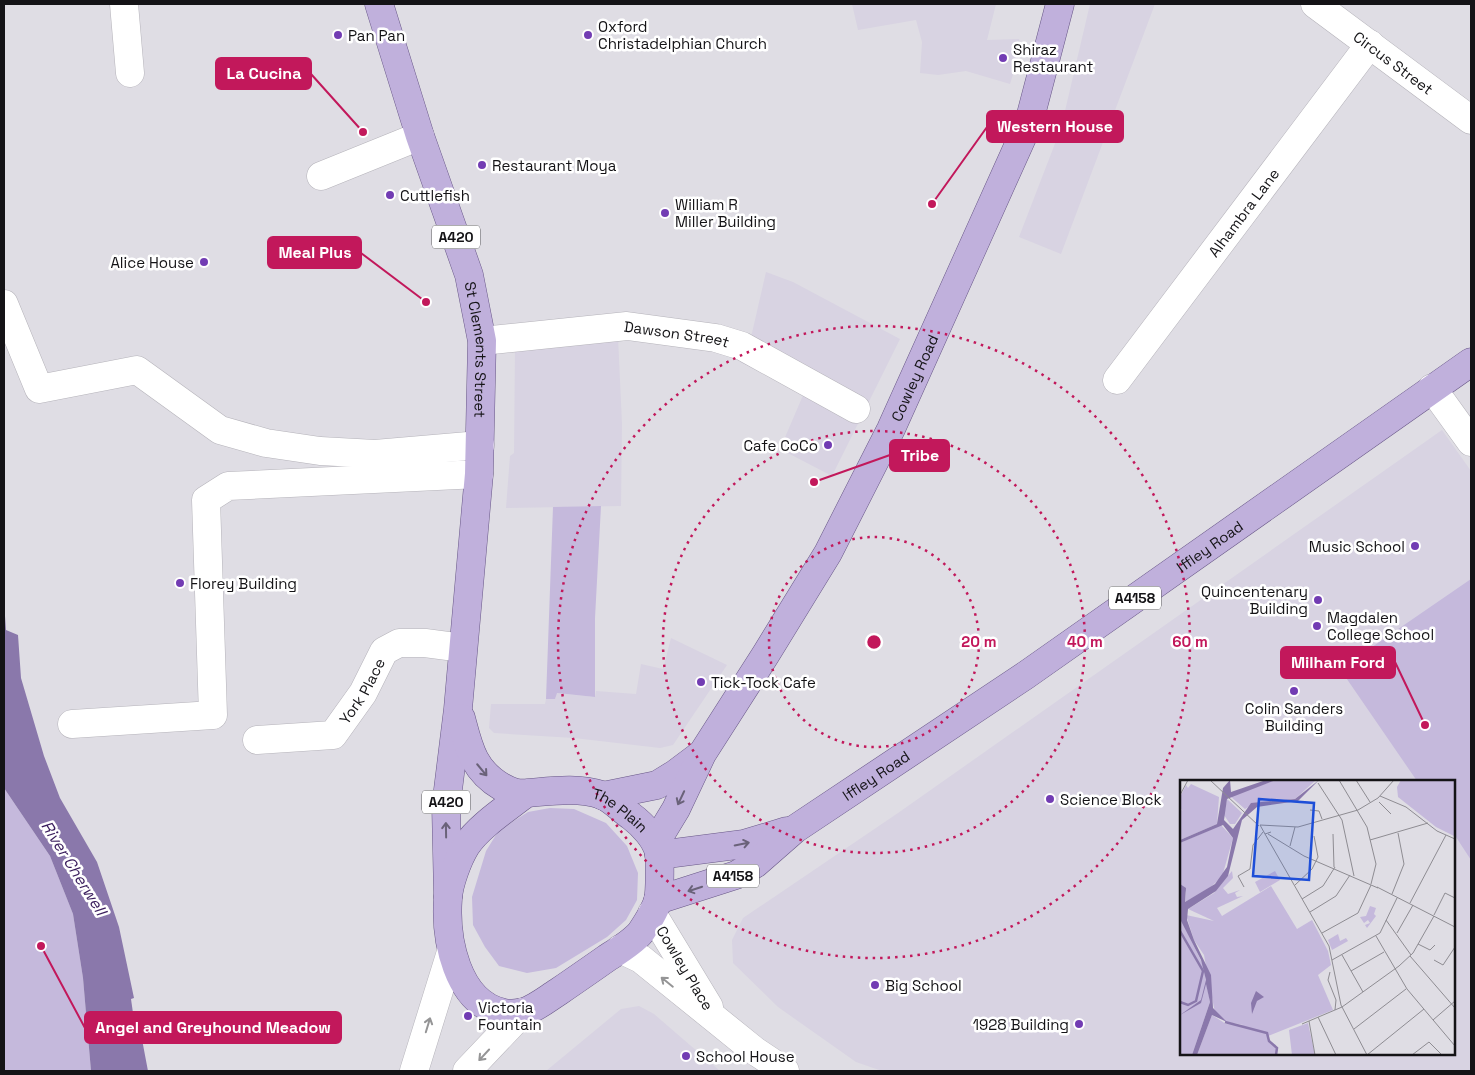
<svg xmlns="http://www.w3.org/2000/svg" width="1475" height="1075" viewBox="0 0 1475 1075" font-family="'Space Grotesk',sans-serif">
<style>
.built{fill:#d8d3e2;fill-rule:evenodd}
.green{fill:#c5b9dc}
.water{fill:#8a78ab}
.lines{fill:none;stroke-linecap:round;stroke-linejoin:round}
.minor-casing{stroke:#b5b3ba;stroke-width:29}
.major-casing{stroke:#685787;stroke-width:29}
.minor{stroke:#fff;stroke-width:28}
.major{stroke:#c0b0dc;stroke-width:28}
.oneway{stroke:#6a6279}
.oneway2{stroke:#959596}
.ring{fill:none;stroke:#c2185b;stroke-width:2.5;stroke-dasharray:2.5 5}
.poi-dot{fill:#723cb3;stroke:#fff;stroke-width:2}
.labels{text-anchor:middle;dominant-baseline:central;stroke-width:5;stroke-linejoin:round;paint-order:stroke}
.shield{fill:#fff;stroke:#5a5a5c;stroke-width:1}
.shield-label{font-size:14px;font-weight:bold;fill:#141316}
.poi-label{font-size:15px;fill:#141316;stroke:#fff;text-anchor:start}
.street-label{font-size:15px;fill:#141316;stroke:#fff}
.water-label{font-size:16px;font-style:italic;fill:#391c5c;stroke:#fff}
.inset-river{fill:none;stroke:#8a78ab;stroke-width:2.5}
.inset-road{fill:none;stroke:#8e8c92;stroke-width:1}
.view{fill:#1d4ed8;fill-opacity:0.15;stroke:#1d4ed8;stroke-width:2.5}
.inset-edge{fill:none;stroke:#141316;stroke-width:2.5}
.centre{fill:#c2185b;stroke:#fff;stroke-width:2.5}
.ring-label{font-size:15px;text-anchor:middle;font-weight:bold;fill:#c2185b;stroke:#fff;stroke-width:5;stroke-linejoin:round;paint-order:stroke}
.leader{fill:none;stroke:#c2185b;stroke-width:2}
.callout-dot{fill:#c2185b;stroke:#fff;stroke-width:2}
.callout{fill:#c2185b;stroke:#c2185b;stroke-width:2}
.callout-label{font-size:16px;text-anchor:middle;font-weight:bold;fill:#fff}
</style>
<rect width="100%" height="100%" fill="#dfdde4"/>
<path class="built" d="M852,4h144l-9,36 32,-1 2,10 -11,35 -44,-13 -28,4 -18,-2 2,-31 -6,-22 -58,10z
M1090,4h65l-94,250 -42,-17 42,-109z
M766,272l27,10 107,57 -68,137 -52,-27 24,-56 -64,-31 12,-29z
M618,337l4,87 -1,82 -115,2 4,-52 4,-3 1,-105z
M1442,430l29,41v600h-589l-26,-9 -78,-55 -45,-44 -1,-23 11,-22 155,-105zM1181,781h273v273h-273z
M671,638l56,27 -54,80 -13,3 -86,-10 -80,-5 -5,-5 2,-24h54l1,-5h9l1,-6 39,4 1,-6 40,3 5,-30 22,5z
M639,1006l15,8 66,57h-174l75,-62z"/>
<path class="green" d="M601,506l-6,112v79l-38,-4 -2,6h-9l7,-192z
M1471,579v281l-17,-26v-53h-37l-77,-112z
M4,788l46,68 23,58 10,64 8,93h-87z
M550,808l24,1 32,14 21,23 11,27 -1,27 -11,20 -19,17 -51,31 -29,5 -28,-7 -14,-19 -12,-22 -1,-28 14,-46 13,-21 29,-18z"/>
<path class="water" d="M4,602l2,28 12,5 3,43 23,78 16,42 37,64 22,65 15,71 -3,1 2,14h4l11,58h-57l-8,-93 -10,-64 -23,-58 -46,-68z"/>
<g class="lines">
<g class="minor-casing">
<g id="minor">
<path d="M124,4l6,69"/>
<path id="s1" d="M1315,4l156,116"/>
<path d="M321,176l99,-40"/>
<path d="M4,304l35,85 98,-19 83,60 46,13 54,8 55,3 105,-9"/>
<path id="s2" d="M482,341l145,-15 89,12 26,8 114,63"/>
<path id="s3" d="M1117,380l253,-336"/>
<path d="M1432,388l39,54"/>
<path d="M72,724l141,-9 -7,-215 22,-14 251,-12"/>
<path id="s4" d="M257,740l76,-5 30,-42 21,-42 15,-8h26l38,5"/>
<path d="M652,913l57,94"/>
<path d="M620,949l21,10 114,92 30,20"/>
<path d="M414,1071l37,-119"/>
<path d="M467,1071l56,-59"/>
</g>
</g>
<g class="major-casing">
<g id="major">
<path id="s5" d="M379,4l41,132 49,139 13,66 -3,133 -21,235 -12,97 2,90"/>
<path id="s6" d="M461,718c8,30 12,52 41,69 9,5 15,7 26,6 24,-2 50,-6 74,2 10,4 20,15 29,21 12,9 25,23 28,37 1,9 1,39 -1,47 -3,11 -11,23 -17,32 -8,10 -23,19 -34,26 -17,12 -33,23 -49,34 -11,7 -22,16 -34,20 -6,1 -15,2 -20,1 -48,-10 -59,-75 -56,-115 1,-15 10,-39 18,-52 12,-19 41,-38 59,-52"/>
<path d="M603,796l54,-11 18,-11 24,-18"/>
<path id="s7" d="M656,842l20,-33 26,-55 64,-100 62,-101 63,-124 138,-307 31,-118"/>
<path d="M659,855l85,-11 43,-13"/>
<path id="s8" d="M658,900l78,-25 19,-11 40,-35 231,-154 445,-313"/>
</g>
</g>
<use href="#minor" class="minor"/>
<use href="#major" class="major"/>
</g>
<defs><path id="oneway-shaft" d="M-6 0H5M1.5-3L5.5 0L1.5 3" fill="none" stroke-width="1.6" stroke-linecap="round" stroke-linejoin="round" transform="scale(1.25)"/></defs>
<g class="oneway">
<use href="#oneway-shaft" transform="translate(482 770) rotate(50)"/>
<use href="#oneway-shaft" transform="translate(681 798) rotate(115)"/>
<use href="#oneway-shaft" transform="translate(446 830) rotate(-91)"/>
<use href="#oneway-shaft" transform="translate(742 844) rotate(-11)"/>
<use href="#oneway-shaft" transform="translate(695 889) rotate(162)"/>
</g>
<g class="oneway2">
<use href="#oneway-shaft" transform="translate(667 982) rotate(-141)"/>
<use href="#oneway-shaft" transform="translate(428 1025) rotate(-73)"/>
<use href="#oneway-shaft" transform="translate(484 1055) rotate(133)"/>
</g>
<g class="ring">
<circle cx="874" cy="642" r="105"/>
<circle cx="874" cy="642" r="211"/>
<circle cx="874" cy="642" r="316"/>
</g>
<g class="poi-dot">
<circle cx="338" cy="35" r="5"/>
<circle cx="588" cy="35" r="5"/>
<circle cx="1003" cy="58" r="5"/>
<circle cx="482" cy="165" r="5"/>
<circle cx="390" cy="195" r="5"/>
<circle cx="665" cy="213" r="5"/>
<circle cx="204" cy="262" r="5"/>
<circle cx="828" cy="445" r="5"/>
<circle cx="1415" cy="546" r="5"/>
<circle cx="180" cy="583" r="5"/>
<circle cx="1318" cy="600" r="5"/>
<circle cx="1317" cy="626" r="5"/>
<circle cx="701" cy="682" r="5"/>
<circle cx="1294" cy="691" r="5"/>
<circle cx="1050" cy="799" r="5"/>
<circle cx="875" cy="985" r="5"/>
<circle cx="468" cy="1016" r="5"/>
<circle cx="1079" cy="1024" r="5"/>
<circle cx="686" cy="1056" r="5"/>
</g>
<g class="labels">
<g class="shield">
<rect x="432" y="225.5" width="48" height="23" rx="4"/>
<rect x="1109" y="586.5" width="52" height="23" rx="4"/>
<rect x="422" y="790.5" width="48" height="23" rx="4"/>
<rect x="707" y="864.5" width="52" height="23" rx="4"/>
</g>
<g class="shield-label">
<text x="456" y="237">A420</text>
<text x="1135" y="598">A4158</text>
<text x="446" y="802">A420</text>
<text x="733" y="876">A4158</text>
</g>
<g class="poi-label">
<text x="598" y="26">Oxford<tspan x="598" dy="17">Christadelphian Church</tspan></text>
<text x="348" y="35">Pan Pan</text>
<text x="1013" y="49">Shiraz<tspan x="1013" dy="17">Restaurant</tspan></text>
<text x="492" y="165">Restaurant Moya</text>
<text x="400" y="195">Cuttlefish</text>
<text x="675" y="204">William R<tspan x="675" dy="17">Miller Building</tspan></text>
<text x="194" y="262" text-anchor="end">Alice House</text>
<text x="818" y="445" text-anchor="end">Cafe CoCo</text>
<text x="1405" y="546" text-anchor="end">Music School</text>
<text x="190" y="583">Florey Building</text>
<text x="1308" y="591" text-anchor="end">Quincentenary<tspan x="1308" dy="17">Building</tspan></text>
<text x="1327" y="617">Magdalen<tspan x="1327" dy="17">College School</tspan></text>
<text x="711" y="682">Tick-Tock Cafe</text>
<text x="1294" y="708" text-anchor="middle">Colin Sanders<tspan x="1294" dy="17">Building</tspan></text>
<text x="1060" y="799">Science Block</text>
<text x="885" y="985">Big School</text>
<text x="478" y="1007">Victoria<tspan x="478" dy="17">Fountain</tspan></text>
<text x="1069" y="1024" text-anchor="end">1928 Building</text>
<text x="696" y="1056">School House</text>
</g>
<g class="street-label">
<text stroke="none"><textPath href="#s1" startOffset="98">Circus Street</textPath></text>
<text stroke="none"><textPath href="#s3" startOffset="210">Alhambra Lane</textPath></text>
<text stroke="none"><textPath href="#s2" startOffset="196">Dawson Street</textPath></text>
<text stroke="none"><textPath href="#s5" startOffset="361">St Clements Street</textPath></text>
<text stroke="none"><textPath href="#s7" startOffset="532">Cowley Road</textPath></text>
<text stroke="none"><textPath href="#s8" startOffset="659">Iffley Road</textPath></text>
<text stroke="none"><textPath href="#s4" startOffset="129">York Place</textPath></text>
<text stroke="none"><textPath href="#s8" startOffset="254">Iffley Road</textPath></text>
<text stroke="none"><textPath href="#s6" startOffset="208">The Plain</textPath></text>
<text transform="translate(685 968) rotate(59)">Cowley Place</text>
</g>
<g class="water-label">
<text transform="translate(74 868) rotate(58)">River Cherwell</text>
</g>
</g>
<g transform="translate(1180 780)">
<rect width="275" height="275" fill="#dfdde4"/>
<path d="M96,0h40l-21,19 -42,5 -8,5 -15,-13zM221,0h54l-1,56 -18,-9 -38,-30 -1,-10zM11,4l28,13 -2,27 -37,16v-31l3,2 -3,-3v-11l6,-12 2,3zM47,19l15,14 -7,11h-5l-6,-9zM41,45l12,13 -11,39 -16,14 -21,11 1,-10 -6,-8v-41zM52,91l1,7 -10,10 5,6 12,-4 -5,3 2,4 6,-1 -26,12 5,8 49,-30 26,43 15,-9 16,31 3,14 -13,10 15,35 -65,26 -1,-3 2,8 7,4 1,10h-80l15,-40 14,9 18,1 -17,-3 -12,-9 -11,-58 -10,-15 -8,-25 28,6 -26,-12 26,-16zM95,91l5,9 -20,12 -5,-10zM190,126l6,2 -2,6 2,2 -9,12 -2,-3 5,-2 -2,-3 -4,3 -4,-6 6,-1zM0,137l23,48 7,37 -18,53h-12zM158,154l2,7 6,-3 2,3 -16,9 -4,-10zM128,243l7,32h-23l-3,-25z" fill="#c5b9dc"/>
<path d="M50,0l1,12 35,-12h10l-49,19 -3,21 9,9 18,-26 44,-4 24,-19 -21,21 -41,6 -15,13 -14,56 -12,15 -28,18 -1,11 7,20 17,35 2,33 14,14 -15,-7 -15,40h-5l18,-53 -4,-18 -5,19 -21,12 21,-15 5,-20 -5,-20 -21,-41v-35l6,4 -1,14 30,-18 12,-17 6,-29 -10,-13 -43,18v-3l37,-16 6,-36zM76,211l8,6 -7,4 -5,13 -1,-11z" fill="#8a78ab"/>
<path class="inset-river" d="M0,151l23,40 -7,30 -8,4 -8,-3M45,242l42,11 2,8 8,7 -1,7"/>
<path class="inset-road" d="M30,0l49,46M159,0l28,47 9,37 -5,20M176,0l14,22M138,3l24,37 12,56M0,15l8,-15M200,16l26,11 31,24 18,8M199,22l12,12M130,30l9,1 3,8M91,52l-6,2 -5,-9 38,2 60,-17 20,-12 16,-18M85,54l64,112 12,59 26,50M88,54l36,22 74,32M153,54l1,33M190,60l58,-17M110,66l5,-19M115,105l17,-16 6,-12 -4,-21M64,107l-6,-11 12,-7 3,-24 10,-13M197,107l78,40M212,114l12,-30 -6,-31M122,119l21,-13 12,-19M230,123l36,-68M130,132l26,-16 14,-21M254,135l11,-22 10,5M206,140l25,35M142,153l36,-20 13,-28M217,153l16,-28M196,156l31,53 48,57M238,164l12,6 5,-5M162,175l21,37M230,176l45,52M152,180l48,-27 17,-35M254,180l9,5 12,-18M171,191l33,-19M150,192l-2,8 8,20 -1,10M138,237l18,38M253,240l22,-19M129,241l6,34M122,244l40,-17 57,-41 14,-13 21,-37M174,249l52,-40M187,275l57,-46M232,275l17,-13 13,13"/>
<path class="view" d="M79,19l55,4 -5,77 -56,-4z"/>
<rect width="275" height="275" class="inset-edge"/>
</g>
<circle cx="874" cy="642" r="8" class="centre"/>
<g class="ring-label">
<text x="979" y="647">20 m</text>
<text x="1085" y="647">40 m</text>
<text x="1190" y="647">60 m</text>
</g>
<path class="leader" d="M363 132L311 74M932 204L987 127M426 302L361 253M814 482L890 455M1425 725L1395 662M41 946L85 1028"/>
<g class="callout-dot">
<circle cx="363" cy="132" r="5"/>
<circle cx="932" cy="204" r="5"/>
<circle cx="426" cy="302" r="5"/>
<circle cx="814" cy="482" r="5"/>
<circle cx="1425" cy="725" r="5"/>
<circle cx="41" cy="946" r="5"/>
</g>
<g class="callout">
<rect x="216" y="58" width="95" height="31" rx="5"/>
<rect x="987" y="111" width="136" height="31" rx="5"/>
<rect x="268" y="237" width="93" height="31" rx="5"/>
<rect x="890" y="440" width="59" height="31" rx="5"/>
<rect x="1281" y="647" width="114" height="31" rx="5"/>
<rect x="85" y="1012" width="256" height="31" rx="5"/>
</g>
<g class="callout-label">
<text x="264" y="79">La Cucina</text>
<text x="1055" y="132">Western House</text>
<text x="315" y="258">Meal Plus</text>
<text x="920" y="461">Tribe</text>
<text x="1338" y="668">Milham Ford</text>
<text x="213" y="1033">Angel and Greyhound Meadow</text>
</g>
<rect width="1475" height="1075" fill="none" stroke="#141316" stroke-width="10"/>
</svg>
